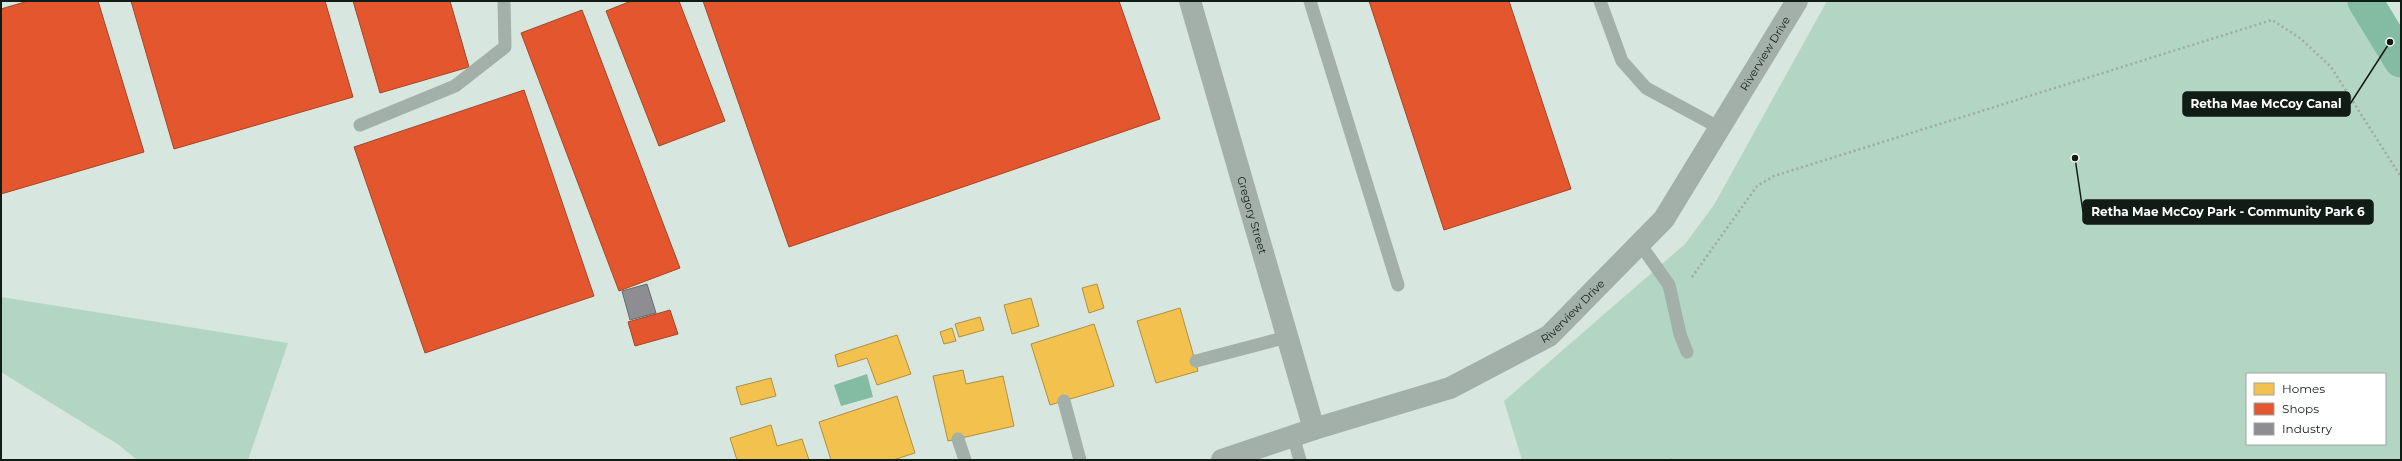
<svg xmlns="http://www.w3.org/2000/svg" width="2402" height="461" viewBox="0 0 2402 461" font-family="Montserrat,sans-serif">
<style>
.green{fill:#b2d5c4;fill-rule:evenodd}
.water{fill:#83bba3}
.homes{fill:#f2c14e;stroke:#af903e}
.shops{fill:#e4572e;stroke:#a54527}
.industry{fill:#8d8d92;stroke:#686b6d}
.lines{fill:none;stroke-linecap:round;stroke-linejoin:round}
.canal{stroke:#83bba3;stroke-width:35}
.path{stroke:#9eaaa4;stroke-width:2.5;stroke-dasharray:2 3;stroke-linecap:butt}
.lane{stroke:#a3afa9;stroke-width:13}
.street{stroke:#a3afa9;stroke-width:22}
.labels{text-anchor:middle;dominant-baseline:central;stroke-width:4;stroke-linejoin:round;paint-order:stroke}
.street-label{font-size:11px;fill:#121c17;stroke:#fff}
.leader{fill:none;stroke:#121c17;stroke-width:1.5}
.callout-dot{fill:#121c17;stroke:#fff;stroke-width:1.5}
.callout{fill:#121c17;stroke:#121c17;stroke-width:1.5}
.callout-label{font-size:12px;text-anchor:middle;font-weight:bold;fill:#fff}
</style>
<rect width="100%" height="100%" fill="#d7e6df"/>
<path class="green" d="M1827,1h538l36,59v400h-879l-18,-59 181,-157 29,-39zM2247,374h138v70h-138z
M1,297l287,46 -40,117h-111l-18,-15 -118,-73z"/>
<path class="water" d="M867,374l6,23 -32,9 -7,-21z"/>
<path class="homes" d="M1097,284l7,24 -15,5 -7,-25z
M1031,298l8,28 -27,8 -8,-29z
M1180,308l18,63 -42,12 -19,-62z
M980,317l4,13 -25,7 -4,-13z
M1094,324l20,62 -64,19 -19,-61z
M952,328l4,13 -12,3 -4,-12z
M897,335l14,39 -34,11 -10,-27 -29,9 -3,-12z
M963,370l3,14 37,-8 11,50 -66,15 -15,-65z
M771,378l5,18 -35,9 -5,-18z
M897,396l18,57 -22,7h-62l-12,-38z
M771,425l6,21 25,-7 7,21h-72l-7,-22z"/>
<path class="shops" d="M28,1h70l46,151 -143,42v-185z
M131,1h194l28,96 -179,52z
M353,1h97l19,66 -89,26z
M631,1h48l46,120 -66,25 -53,-135z
M703,1h416l41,118 -371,128z
M1369,1h140l62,188 -127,41z
M582,10l98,258 -61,23 -98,-258z
M524,90l70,206 -169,57 -71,-206z
M670,310l8,24 -43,12 -7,-24z"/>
<path class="industry" d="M647,284l9,29 -26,7 -8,-29z"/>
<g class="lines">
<path class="canal" d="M2365,1l36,59"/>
<path class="path" d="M1692,277l65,-91 17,-10 498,-156 28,18 31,29 70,110
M1670,459l1,1"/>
<path class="lane" d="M1310,1l88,284
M1600,1l22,60 24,27 74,40
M360,125l95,-39 50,-39 -1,-46
M1640,244l29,41 11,49 7,18
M1196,361l91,-24
M1064,401l16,59
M1293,436l7,24
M958,439l7,21"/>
<g class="street">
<path id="s1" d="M1190,1l124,428"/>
<path id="s2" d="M1222,460l92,-31 136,-41 99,-52 115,-117 133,-218"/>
</g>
</g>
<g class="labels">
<g class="street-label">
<text stroke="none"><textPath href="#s2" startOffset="709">Riverview Drive</textPath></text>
<text stroke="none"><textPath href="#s1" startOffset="223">Gregory Street</textPath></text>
<text stroke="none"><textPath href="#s2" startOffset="385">Riverview Drive</textPath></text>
</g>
</g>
<path class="leader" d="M2390 42L2350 104M2075 158L2083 212"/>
<g class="callout-dot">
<circle cx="2390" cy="42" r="4"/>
<circle cx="2075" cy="158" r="4"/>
</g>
<g class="callout">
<rect x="2183" y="92" width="167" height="24" rx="4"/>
<rect x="2083" y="200" width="290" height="24" rx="4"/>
</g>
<g class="callout-label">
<text x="2266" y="108">Retha Mae McCoy Canal</text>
<text x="2228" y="216">Retha Mae McCoy Park - Community Park 6</text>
</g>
<rect width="2402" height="461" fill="none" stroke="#121c17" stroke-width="4"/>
<rect x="2246" y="373" width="140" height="72" fill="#ffffff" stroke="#a0a4a2"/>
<rect x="2254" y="383" width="20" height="12" fill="#f2c14e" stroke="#a0a4a2"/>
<text x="2282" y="393" font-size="12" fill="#121c17">Homes</text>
<rect x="2254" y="403" width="20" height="12" fill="#e4572e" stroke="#a0a4a2"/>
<text x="2282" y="413" font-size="12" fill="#121c17">Shops</text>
<rect x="2254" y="423" width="20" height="12" fill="#8d8d92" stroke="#a0a4a2"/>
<text x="2282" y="433" font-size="12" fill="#121c17">Industry</text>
</svg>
